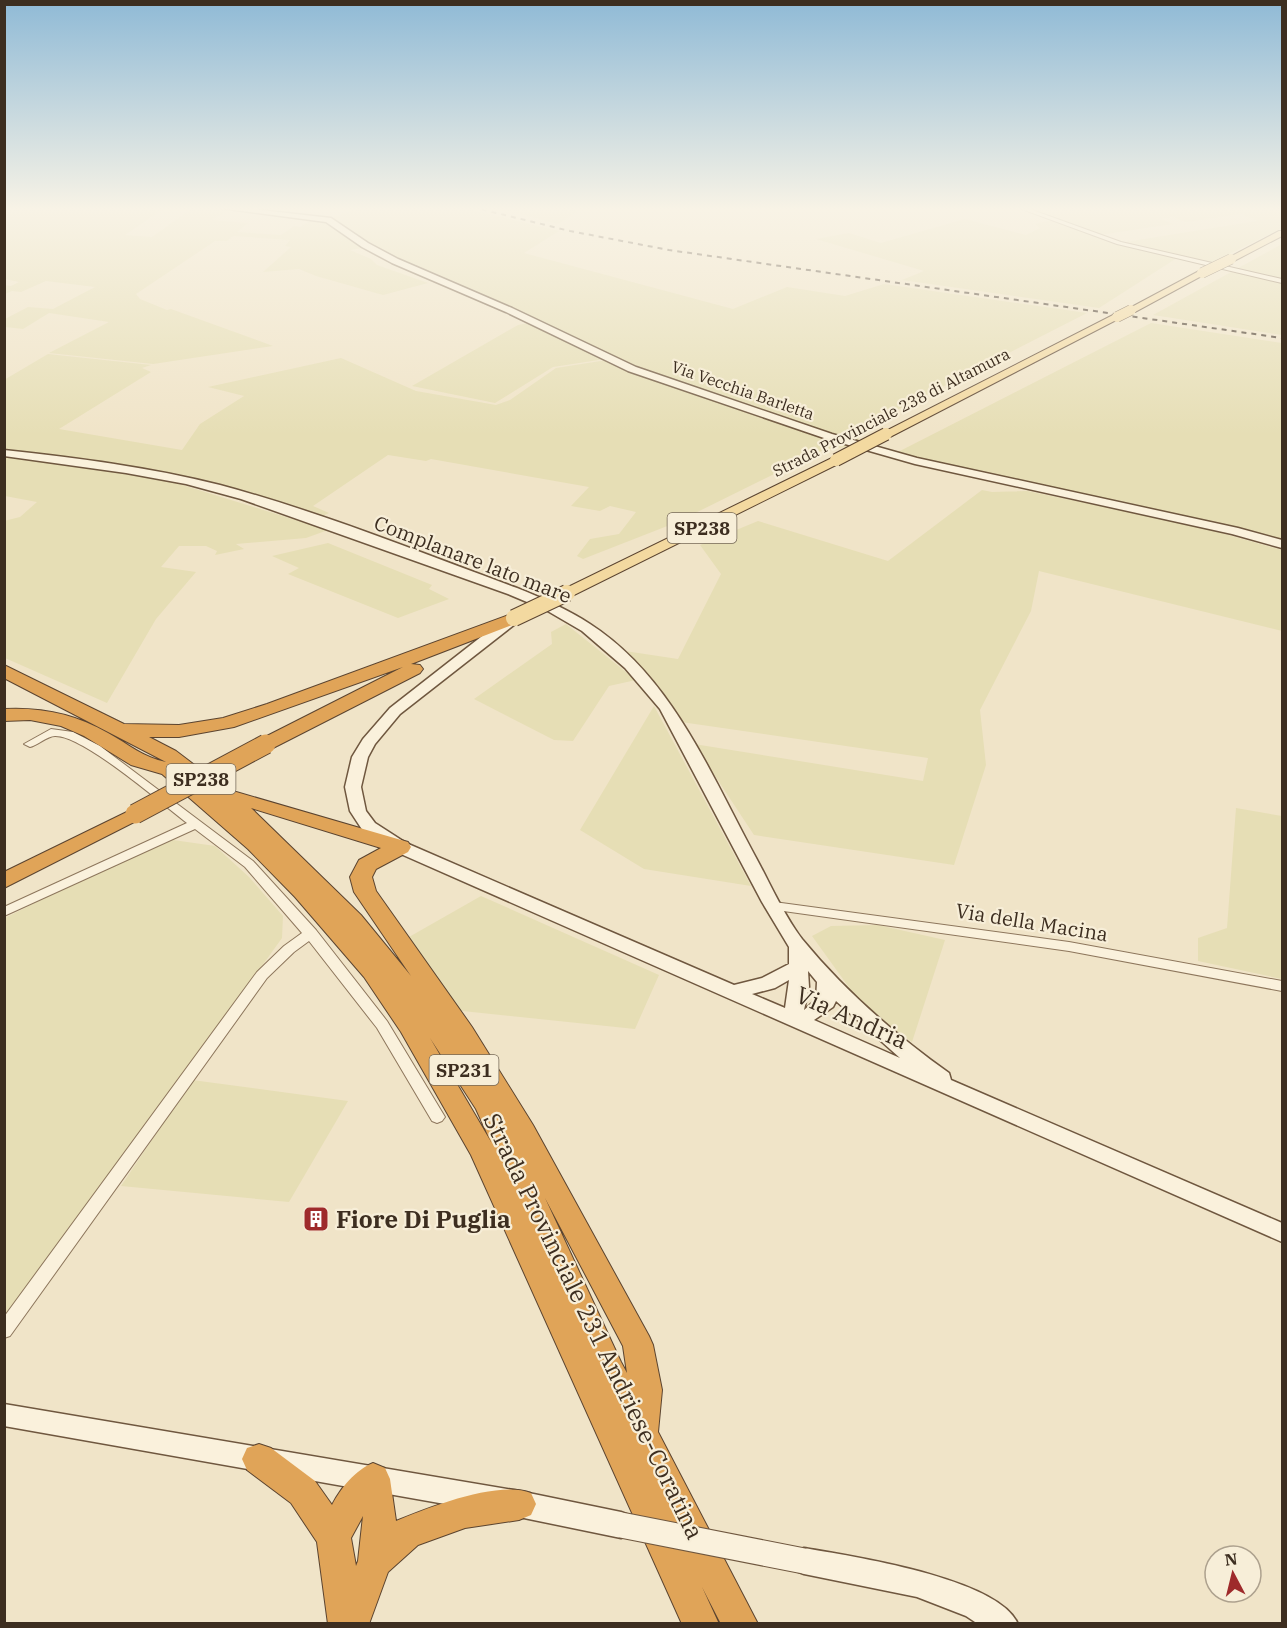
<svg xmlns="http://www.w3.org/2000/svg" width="1287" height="1628" viewBox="0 0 1287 1628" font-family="'IBM Plex Serif',serif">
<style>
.farmland{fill:#e6deb5}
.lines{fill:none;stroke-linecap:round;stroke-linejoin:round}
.street-casing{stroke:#8d765c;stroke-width:2}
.secondary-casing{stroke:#6f573f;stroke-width:3}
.primary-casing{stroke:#5b4430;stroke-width:2}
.highway-casing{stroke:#5b4430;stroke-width:2}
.street{fill:#faf1dc;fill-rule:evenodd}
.secondary{fill:#faf1dc;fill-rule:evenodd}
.primary{fill:#f3d9a0;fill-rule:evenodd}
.highway{fill:#e0a458;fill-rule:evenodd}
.rail{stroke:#3d2e20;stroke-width:2;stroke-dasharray:5 5;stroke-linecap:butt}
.secondary-bridge-casing{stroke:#6f573f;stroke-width:27;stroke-linecap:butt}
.primary-bridge-far2-casing{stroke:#5b4430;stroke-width:11;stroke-linecap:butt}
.primary-bridge-far1-casing{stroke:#5b4430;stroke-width:14;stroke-linecap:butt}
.primary-bridge-casing{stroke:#5b4430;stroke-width:18;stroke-linecap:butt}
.highway-bridge-casing{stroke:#5b4430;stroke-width:21;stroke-linecap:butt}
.secondary-bridge{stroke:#faf1dc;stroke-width:25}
.primary-bridge-far2{stroke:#f3d9a0;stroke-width:10}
.primary-bridge-far1{stroke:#f3d9a0;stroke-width:12}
.primary-bridge{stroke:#f3d9a0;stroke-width:16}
.highway-bridge{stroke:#e0a458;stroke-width:19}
.labels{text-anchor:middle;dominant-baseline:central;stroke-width:4.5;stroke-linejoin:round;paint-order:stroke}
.far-street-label{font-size:16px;fill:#3d2e20;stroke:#f7eed8}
.shield{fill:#f7eed8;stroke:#756857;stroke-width:1.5}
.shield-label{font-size:18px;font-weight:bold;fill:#3d2e20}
.street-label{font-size:20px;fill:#3d2e20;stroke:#f7eed8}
.near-street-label{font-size:24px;fill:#3d2e20;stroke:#f7eed8}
.near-poi-label{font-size:24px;font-weight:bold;fill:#3d2e20;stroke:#f7eed8;text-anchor:start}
</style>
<rect width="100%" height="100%" fill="#f0e4c8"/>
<path class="farmland" d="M5,207h161l-41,28 27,2 42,-30 37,2 -19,11 36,3 -11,9 44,3 13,-9 6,1 13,-8 21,7 29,22 -13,2 21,9 6,6 51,18 -45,12 -67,-19 -17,-7 -36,3 28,-25 -6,-1 5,-6 -57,-4 -6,5h-12l-79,53 4,5 27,11 4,-1 102,37 -120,18 -104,-11 60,-31 -60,-9 -26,16 -18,-2v-8l23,-12 25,2 42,-22 -49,-6 -25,11 -9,-1 -7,3 -1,-9 7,1 8,-4 -14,-3z
M362,207h97l100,24 -35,22 209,56 54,-22 58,9 39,-12 203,29 -227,116 -2,14 -231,-79 -256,-116 -42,-29z
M494,207h90l-26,17z
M1025,207h257v21l-71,35 -34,-5 -78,50 -197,-28 22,-9 -108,-32 33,-6 32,10 84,-24 61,16 14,-7 -5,-4 17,-4 67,23 138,-22 -16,-7 -55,8 -13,-5 -12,2 12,5 -74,11z
M1282,244v91l-129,-20z
M529,323l76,36 -52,8 -58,36 -83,-17 106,-61z
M1151,323l131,20v201l-89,-25 -203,-41 -94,-25z
M48,354l103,11 -9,3 9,4 -92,57 123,21 18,-26 44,-28 -36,-9 133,-29 75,33 80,14 14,-5 46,-32 51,-8 246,86 -30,4 -148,73 -92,36 -6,-3 13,-17 29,-5 17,-22 -26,-6 -10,5 -29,-5 18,-19 -158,-28 -5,2 -38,-6 -75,51 16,7 -10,5 -100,-32 -117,-24 -97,-12 -1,-70z
M5,456l89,11 82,16 152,47 -22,8 -70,6 8,5 -29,6 2,-4 -11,-5h-27l-18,21 35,5 -40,47 -49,84 -102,-45 -1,-137 16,-4 17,-15 -32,-6z
M982,490l10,2 35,-1 162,33 93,26v81l-243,-60 -8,40 -51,99 6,55 -32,100 -200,-30 -60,-91 229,37 5,-23 -247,-36 -56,-71 53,8 43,-85 -21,-29 58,-24 130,40z
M328,543l104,42 -3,4 20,10 -51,19 -110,-44 11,-6 -27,-12z
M566,624l70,56 -27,6 -36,55 -19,-1 -80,-41 78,-55 -1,-12z
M654,706l97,180 -107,-17 -64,-39z
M1236,808l46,8v163l-84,-18v-23l29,-10z
M173,840l42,6 34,31 34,39 -1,22 -277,387v-407l142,-71z
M481,896l178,79 -24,54 -182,-19 -44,-73z
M878,925l67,15 -33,102 -46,-31 -54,-75 19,-10z
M192,1080l156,21 -59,101 -168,-16z"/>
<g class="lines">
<g class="street-casing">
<path id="street" d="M1016,207h8l97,35 161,37v4l-165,-39z
M51,729l22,3 27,14 153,115 63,69 71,91 58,96 -3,4 -5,2 -5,-2 -55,-93 -68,-87 -15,11 -27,26 -257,358 -6,2v-21l253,-345 27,-26 18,-13 -57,-66 -50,-38 -191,87v-9l183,-84c-25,-19 -104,-88 -132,-87 -8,0 -17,9 -25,11l-6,-3z
M774,902l295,40 213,39v10l-213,-40 -300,-42 -1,-3 1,-3z"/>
</g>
<g class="secondary-casing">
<path id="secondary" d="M213,207h22l96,11 37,25 30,16 114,49 124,59 196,67 85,24 321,70 44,12v8l-50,-14 -317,-70 -91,-26 -196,-67 -122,-59 -114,-49 -30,-16 -36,-25z
M4,450c73,8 145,17 216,35 101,27 199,67 297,103 25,10 50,21 73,36 82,53 120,149 165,232 15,27 28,58 47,83 42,51 92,95 147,134l2,7 331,143v19l-888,-391 -31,-20 -13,-20 -5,-24 7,-30 11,-18 27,-31 119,-93h10l2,3 -2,3 -119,93 -25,30 -7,13 -7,30 5,24 9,12 31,20 328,142 28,-7 27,-14v-17l-27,-45 -102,-193 -35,-41 -43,-37 -36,-21 -38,-16 -267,-95 -55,-15 -60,-11 -122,-17zM808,971l9,11 -1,18 -12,10 5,-23zM789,980l-4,28 -33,-14 23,-6zM836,1001l64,57 -86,-38 19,-13z
M4,1404l515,87 102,21 10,4 3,9 -3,9 -10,4 -102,-21 -515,-91z
M804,1548c46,8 195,30 214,76h-40l-12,-8 -49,-19 -113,-23 -10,-4 -4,-9 4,-9z"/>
</g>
<g class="primary-casing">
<path id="primary" d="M1279,231h3v5l-48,25 -8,-2z
M1199,271l8,2 -72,39 -9,-2z
M1113,315l9,2 -232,120h-8l-2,-3z
M836,456l4,1 2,3 -2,3 -268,133h-10l-2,-3 2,-3z"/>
</g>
<g class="highway-casing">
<path id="highway" d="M514,613l6,1 3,4 -3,4 -109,42 9,1 3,4 -3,4 -147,75h-14l-3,-4 3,-4 144,-73 -169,60 -55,10h-30l27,14 50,38 182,53 3,5 -3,5 -32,17 -4,8 4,14 96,136 61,98 116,211 4,9 9,45 -4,42 100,192h-37l-19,-37 17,37h-37l-211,-469 -70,-123 -37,-55 -69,-80 -47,-48 -86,-75 -31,-9 -47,-29 -23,-10 -31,-6 -26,1v-12c37,-2 72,5 104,24 20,11 36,25 58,29l-162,-84v-13l120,59 55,1 44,-7 44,-14zM251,808l130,40 -22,12 -9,17 4,15 57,84 -50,-61zM430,1038l46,71 15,33zM545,1198l78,148 4,27 -6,-11z
M135,808l7,2 4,4 -4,4 -138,70v-16z
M259,1444l12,4 44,33 17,24c9,-17 23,-35 41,-42l12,5 5,11 6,42c34,-14 102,-41 135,-28l5,11 -5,11 -12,5 -54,8 -47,17 -30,27 -19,52h-41l-11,-82 -26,-39 -44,-33 -5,-11 5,-11zM363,1516l-5,45 -2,5 -5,-28z"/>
</g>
<use href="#street" class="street"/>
<use href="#secondary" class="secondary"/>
<use href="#primary" class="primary"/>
<use href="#highway" class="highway"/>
<path class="rail" d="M472,207l98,24 99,19 613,88"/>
<g class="secondary-bridge-casing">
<path id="secondary-bridge" d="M621,1525l183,36"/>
</g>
<g class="primary-bridge-far2-casing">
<path id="primary-bridge-far2" d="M1202,273l29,-14
M1117,317l14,-7"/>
</g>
<g class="primary-bridge-far1-casing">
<path id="primary-bridge-far1" d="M836,460l50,-26"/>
</g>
<g class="primary-bridge-casing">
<path id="primary-bridge" d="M514,618l53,-25"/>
</g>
<g class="highway-bridge-casing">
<path id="highway-bridge" d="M135,814l131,-70"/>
</g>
<use href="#secondary-bridge" class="secondary-bridge"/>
<use href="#primary-bridge-far2" class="primary-bridge-far2"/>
<use href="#primary-bridge-far1" class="primary-bridge-far1"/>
<use href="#primary-bridge" class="primary-bridge"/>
<use href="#highway-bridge" class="highway-bridge"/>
</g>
<linearGradient id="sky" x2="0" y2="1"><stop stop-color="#8fbad6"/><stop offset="0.48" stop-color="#f8f3e6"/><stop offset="1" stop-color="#f8f3e6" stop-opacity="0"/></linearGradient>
<rect width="1287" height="435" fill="url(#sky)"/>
<defs>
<g id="building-square" transform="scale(1.35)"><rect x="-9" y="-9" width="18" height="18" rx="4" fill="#9e2a2b" stroke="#f7eed8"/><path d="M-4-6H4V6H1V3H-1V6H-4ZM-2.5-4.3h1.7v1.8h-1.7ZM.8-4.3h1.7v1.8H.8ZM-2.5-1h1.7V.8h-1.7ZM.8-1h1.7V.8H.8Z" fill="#fff"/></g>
</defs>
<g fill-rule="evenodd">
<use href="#building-square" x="316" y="1219"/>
</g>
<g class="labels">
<g class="far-street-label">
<text transform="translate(743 390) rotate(19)">Via Vecchia Barletta</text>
<text transform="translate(891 412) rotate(-27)">Strada Provinciale 238 di Altamura</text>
</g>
<g class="shield">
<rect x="667.5" y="513" width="69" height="30" rx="4.5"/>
<rect x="166.5" y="764" width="69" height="30" rx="4.5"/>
<rect x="429.5" y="1055" width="69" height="30" rx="4.5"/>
</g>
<g class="shield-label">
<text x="702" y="528">SP238</text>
<text x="201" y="779">SP238</text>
<text x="464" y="1070">SP231</text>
</g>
<g class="street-label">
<text transform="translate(473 559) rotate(21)">Complanare lato mare</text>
<text transform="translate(1032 922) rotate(9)">Via della Macina</text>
</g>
<g class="near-street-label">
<text transform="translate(852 1017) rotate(24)">Via Andria</text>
<text transform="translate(594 1326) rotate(64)">Strada Provinciale 231 Andriese-Coratina</text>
</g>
<g class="near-poi-label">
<text x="336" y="1219">Fiore Di Puglia</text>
</g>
</g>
<rect width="1287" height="1628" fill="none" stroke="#3d2e20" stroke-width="12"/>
<g transform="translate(1233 1574) rotate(353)"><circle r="28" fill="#f7eed8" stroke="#ada18e" stroke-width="1.5"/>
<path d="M0-4.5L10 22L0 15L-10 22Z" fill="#9e2a2b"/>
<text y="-9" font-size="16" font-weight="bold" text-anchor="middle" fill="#3d2e20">N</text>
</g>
</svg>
